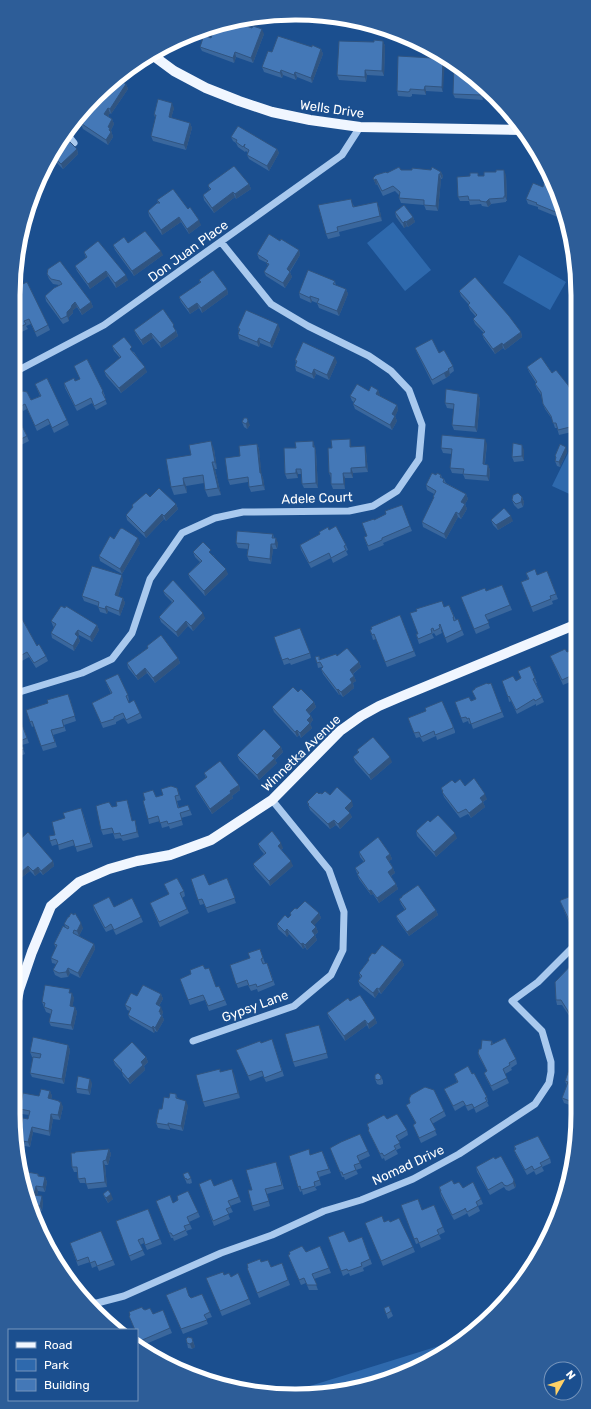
<svg xmlns="http://www.w3.org/2000/svg" width="591" height="1409" viewBox="0 0 591 1409" font-family="Rubik,sans-serif">
<style>
.green{fill:#2e69ad}
.lines{fill:none;stroke-linecap:round;stroke-linejoin:round}
.minor{stroke:#a9c9ee;stroke-width:7}
.major{stroke:#f0f6ff;stroke-width:10}
.wall{fill:#3a679d}
.shaded-wall{fill:#305480}
.building{fill:#4478b7;stroke:#305480}
.labels{text-anchor:middle;dominant-baseline:central;stroke-width:3.5;stroke-linejoin:round;paint-order:stroke}
.street-label{font-size:13px;fill:#fff;stroke:#1b4f8f}
.rim{fill:none;stroke:#fff;stroke-width:5}
</style>
<rect width="100%" height="100%" fill="#1b4f8f"/>
<path class="green" d="M393,222l38,48 -26,21 -38,-48z
M519,255l47,27 -16,28 -47,-27z
M576,437v60l-24,-11z
M458,1340l-21,18 -87,33 -55,5 -14,-1z"/>
<g class="lines">
<path class="minor" d="M66,133l8,10
M13,373l91,-48 238,-170 18,-28
M13,694l69,-21 30,-14 20,-26 18,-54 32,-46 33,-15 28,-6 106,-1 24,-5 24,-15 22,-32 3,-34 -13,-35 -18,-19 -22,-15 -61,-30 -37,-22 -50,-62
M193,1041l101,-35 37,-31 12,-25 1,-38 -15,-42 -57,-70
M87,1303h10l27,-7 97,-43 51,-18 52,-24 37,-11 52,-21 46,-25 76,-50 14,-21 2,-11v-10l-9,-31 -30,-30 26,-19 40,-40"/>
<path class="major" d="M151,54l23,17 32,17 33,13 33,11 38,8 50,7 163,3
M13,1021l6,-31 13,-38 19,-46 28,-24 30,-13 28,-8 33,-6 41,-15 61,-40 68,-69 21,-15 18,-10 21,-9 177,-73"/>
</g>
<path class="wall" d="M264,34l-11,29 -17,-6 -2,6 -32,-12 -2,-4 11,-9z
M383,41l2,5 -1,30 -17,-1 -1,7 -27,-2 -2,-5 37,-33z
M312,47l9,2 2,5 -11,29 -15,-6 -1,3 -13,-5 -1,3 -18,-6 -2,-5 10,-15z
M432,58l11,34 -17,-1v4l-14,-1v2l-2,1 -12,-1 -1,-5z
M467,71l23,23h-8l1,6 -28,-2 -2,-4z
M126,84l2,5 -17,25 -1,-1 -2,3 4,3 2,5 -3,6 2,7 -5,8 -25,-16 -5,-12 5,-8 18,-10 11,-13z
M174,108l-3,10 19,5 2,5 -6,22 -33,-9 -2,-5 5,-17 -2,-4z
M231,137l46,12 2,4 -10,18 -20,-12 -2,-4 1,-2 -2,-2 -1,1 -7,-5 -2,-4 -3,-2z
M77,149l1,5 -15,15 -12,-12 -1,2 -1,-1 2,-4z
M401,170l40,2 2,4 -1,3h-1l-3,32 -12,-1 -2,-5 -23,-2 -2,-5v-3l-4,-4 -12,5 -6,-12 -1,1 -3,-7 14,-5z
M506,175l1,26h-1v1l-15,2 -3,3 -6,-1 -1,-2 -11,1 -1,-4h-9l-2,-4 21,-21z
M249,184l2,5 -15,10 -1,-2 -21,16 -10,-13 -1,-5 7,-5 -2,-4z
M543,187l14,1 3,30 -22,-9v-2l-10,-3 -2,-5z
M157,200l44,25 -12,9 -8,-12 -19,13 -13,-19 -1,-5 10,-8z
M353,204l1,3h25l3,14 -43,11 1,4 -12,3 -2,-5z
M395,212l18,5 2,5 -7,5 -1,-1 -3,2 -8,-11z
M280,241l19,9 1,5 -10,17 2,5 -7,11 -19,-12 -2,-4 4,-6 -1,-3 -8,-4 -2,-5z
M128,243l35,12 -29,21 -19,-26 -2,-5z
M84,252l44,28 -12,8 -8,-12 -18,13 -13,-18 -2,-5 11,-8z
M48,269l43,33 2,5 -11,8 -5,-8 -4,3v3l-4,4v4l-6,3 -17,-23 -1,-5 14,-11 -6,-1 -4,-5 -2,-5z
M199,280l28,9 1,5 -26,19 -3,-5 -9,6 -9,-12 -2,-5 21,-14z
M335,281l1,5 10,3 2,5 -9,22 -20,-8 -2,-5 -5,-2 -1,2 -11,-5 -1,-5z
M459,291l62,41 1,5 -17,13 -2,-2 -8,6 -11,-15 -2,-5 2,-1 -9,-9 -2,-5 3,-2 -6,-7 -2,-5h1l-8,-9z
M13,295l35,30 2,5 -13,7 -6,-13 -5,2 2,3 -11,5 -4,-9z
M238,328l42,1 -8,19 -12,-5 -1,4 -20,-8 -1,-5 1,-3z
M134,330h42l2,6 -17,12 -8,-10 -10,7 -7,-10z
M112,346l22,6 13,20 -26,21 -15,-17 -2,-5 16,-13 -6,-7z
M415,348l24,5 14,13 1,5 -4,3v1l-4,3 -13,7 -16,-32z
M295,360l42,2 -8,18 -13,-6 -2,5 -18,-8 -1,-5 1,-3z
M74,366l29,25 2,5 -1,1 3,7 -11,6 -4,-7 -15,8 -12,-23 -1,-5 11,-2 5,-2z
M527,367l25,6 23,31 1,5v15h-2l2,7 -17,4 -2,-7h-2l-3,-9 -7,-10 -2,-5 -2,-9 -4,-6 -2,-5 1,-1 -7,-11z
M35,384l32,36 2,5 -15,8 -4,-9 -13,7 -10,-22 -4,2 -7,-15 15,4 9,-4z
M378,390l2,6 17,9 1,5 -3,6 2,5 -5,9 -37,-21 -2,-5 1,-2 -2,-1 -2,-5 19,-5z
M478,394l2,5 -3,33 -23,-2 -2,-5 2,-16 -7,-1 -2,-5z
M13,408l14,28 2,5 -16,8z
M242,422l8,3 -3,4 -3,-2z
M313,441l3,11 2,36h-14l-2,-4 -1,-10h-3v4l-11,1 -2,-5 11,-26z
M257,444l2,5 2,24 2,5 2,12 -14,2 -2,-5 -1,-5 -18,3 -2,-5 12,-24z
M351,444v3l15,4 2,21 -15,1v5h-8v11h-12l-2,-5v-6l-2,-5 3,-25z
M487,444l-2,20 3,1 2,5 -1,11 -24,-2 -2,-5 -11,-1 -2,-5 2,-14 -9,-1 -2,-5z
M214,449l3,20h-2l6,26 -13,2 -3,-7 -1,-7 -18,3 1,7 -13,2 -3,-8 20,-32z
M524,450v11l-10,1 -2,-5z
M567,452l-7,15 -3,-1 -2,-5 1,-3 -1,-2z
M436,475h5l1,3 2,1 2,4 20,11 2,5 -3,5 2,5 -6,10 -3,-2 -12,22 -23,-12 -1,-5 12,-23 -1,-2 1,-3 -7,-4 -1,-5z
M150,497l26,7 2,5 -12,12 -2,-2 -18,19 -19,-18 -1,-5 7,-7 -1,-3z
M522,497l2,5 -1,5 -5,2 -4,-4 -2,-5z
M374,520l36,6 2,5 -29,12 1,2 -15,6 -5,-14 3,-1z
M491,520l22,1 -15,9 -5,-5z
M329,530l17,15 2,5 -2,1 2,4 -15,8 -2,-5 -20,10 -10,-18 -1,-5 20,-11 -1,-2z
M273,534l1,4 4,5 -1,6h-4l-2,15 -22,-3 -2,-5 1,-7 -10,-1 -2,-5z
M114,539l26,4 -18,31 -22,-13 -1,-5z
M193,552l20,3 15,19 -23,22 -15,-17 -2,-5 12,-12 -5,-5z
M576,559v11l-2,-3 -1,-5z
M547,571l11,28 -6,2 1,3 -20,8 -12,-30 7,-3 -2,-6 11,2z
M123,580l-5,16 5,2 2,5 -5,13 -12,-5 -1,3 -7,-2 -2,-6 -14,-5 -2,-5z
M502,585l10,25 -25,10 3,8 -14,6 -15,-37 25,-6z
M163,591l42,27 -12,13 -5,-5 -10,11 -17,-15 -2,-5 13,-15 -7,-7z
M449,605l7,15 6,10 2,5 -17,8 -5,-14 -1,1 1,3 -6,3 -2,-3 -2,1 2,4 -15,6 -3,-10h2l26,-27z
M400,615l16,41 -29,11 -11,-28 -3,1 -3,-10z
M51,621l46,4 2,5 -7,12 -13,-7 -1,1 2,5 -6,10 -22,-13 -1,-5 3,-6 -1,-1z
M13,622l33,34 2,5 -12,7 -7,-11 -16,9v-38l1,-1 -1,-2z
M274,637l36,16 1,5 -20,7 -1,-2 -6,2z
M147,646l31,12 2,5 -25,20 -8,-10 -9,7 -10,-12 -1,-5 21,-15z
M577,646v33l-14,6 -13,-29 17,-4 3,-1z
M319,656l1,3 17,-3 22,6 2,5 -8,7 3,7 -3,2 1,5 -11,9 -3,-3 -1,1 -16,-21 -2,-5 1,-1v-1l-4,1 -1,-5z
M518,671l17,7 2,5h-1l8,19 -8,4v-2l-19,10 -6,-13 -2,1 -1,-5 8,-16 5,-3z
M105,680l23,15 1,5 -1,1 1,2 11,10 2,5 -14,6 -4,-6 -8,4v2l-13,4 -11,-25 19,-9z
M491,683l13,34 -31,12 -2,-6 -2,1 -1,-3 -5,2 -8,-21 16,-1 4,-2 13,-15z
M298,692l16,10 2,5 -7,7 2,2 2,4 -3,4 2,4 -11,10 -2,-3 -2,2 -23,-25 -2,-5z
M70,699l6,22 -12,4 2,6 -13,4 4,12 -14,4 -9,-25 -2,1 -2,-5z
M442,701l13,30v2l-18,7 -1,-4 -13,6 -3,-5 -4,1 -8,-20 18,-7z
M18,714l11,29 -7,2 3,9 -12,5v-43z
M281,747l2,5 -8,8 2,3 -18,17 -20,-20 -2,-5z
M357,750l35,12 -21,18 -16,-18 -2,-5 5,-4z
M204,773l35,12 1,5 -8,6 1,2 -21,16 -15,-23 -2,-5 11,-8z
M465,786l22,13 -4,3 2,5 -14,11 -3,-4 -8,4 -16,-21 -3,-9z
M177,788l4,12 -4,1 2,7 9,-3 4,10 -11,3 2,7 -13,4 -1,-3 -7,2 -2,-7 -11,3 -1,-5 8,-22 7,-2z
M319,794l11,1 23,11 -5,5 4,6 -12,12 -4,-4 -6,4 -20,-19 -3,-8z
M127,800l5,21 3,-1 1,5 3,12 -16,4 -2,-3 -6,1 -2,-6 -10,2 -2,-5 11,-23 5,-1z
M83,813l10,34 -16,5 -2,-7 -16,5 -1,-6 -6,2 -2,-5 5,-6z
M416,831l41,7 -21,19 -19,-21z
M258,844l25,4 -2,2 12,16 -23,20 -15,-17 -2,-5 11,-10 -4,-5z
M13,846l40,15 1,5 -11,9 -3,-3 -5,4 -5,-5 -9,7 -8,-10z
M359,852l31,2 2,5 -3,2 4,7 2,5 -4,3 5,8 2,5 -19,14 -6,-9 -2,1 -12,-16 -4,-11 9,-6 -4,-5z
M227,878l9,25 -28,10 -4,-9 -4,1 -9,-26 18,6z
M164,884l20,7 1,5 -3,2 7,15 -29,14 -10,-24 19,-8z
M577,890v34l-6,3 -11,-26 13,-6z
M399,899l37,11 2,5 -29,21 -11,-15 -2,-5 9,-6 -4,-6z
M93,905l21,2 27,10 2,5 -27,13 -3,-6 -7,3 -12,-22z
M297,909l22,4 2,5 -7,7 2,2 2,5 -3,3 2,5 -10,10 -2,-3 -2,2 -14,-15 -2,3 -9,-8 -1,-5 11,-6 3,-3 -1,-2z
M64,924l19,4 -4,8 15,8 1,5 -15,29 -10,-5 -2,4 -7,1 -6,-3 -2,-5 3,-6 -4,-1 -1,-5 5,-10 -2,-4 12,-16z
M260,949l5,14h2l8,22 -17,7 -1,-3 -6,2 -3,-6 -10,3 -8,-23 20,-7z
M375,954l27,6 2,5 -23,29 -2,-2 -4,6 -15,-12 -2,-5 2,-3 -1,-5 9,-12v-2z
M578,958v71l-16,-24h-5l-1,-5z
M205,969l11,18 9,13 2,5 -18,6 -4,-11 -15,5 -10,-26z
M71,993l3,5 -2,8 3,1 2,5 -4,18 -22,-4 -2,-4 2,-8 -5,-2 -4,-10z
M161,994l2,5 -4,7 4,6 -1,3 2,5 -7,12 -2,-1 -1,2 -24,-14 -2,-4 2,-4 -3,-1 -2,-5 12,-9z
M350,1001l25,17 2,5 -8,6 -2,-4 -22,16 -16,-23 -2,-5z
M321,1030l7,28 -33,9 -2,-5z
M272,1039l12,37 -18,6 -3,-6 -13,5 -14,-31 25,-7z
M492,1041l1,4 23,14 1,5 -6,4 1,2 -7,4 4,9 -16,8 -7,-13 -2,-5 3,-2 -8,-14 -1,-4z
M68,1045l2,5 -6,34 -32,-7 -2,-4 3,-16h-1l-2,-5z
M146,1057l2,5 -4,4 1,4 -15,14 -7,-8 -1,-4 -7,-7 -2,-5z
M573,1069h5v39l-14,-5 -2,-5 5,-12 -2,-5z
M234,1074l6,24 -35,9 -2,-5z
M454,1074h18l15,23 1,5h-1l2,4 -13,7 -2,-5 -6,3 -3,-6 -10,6 -11,-22 13,-7z
M381,1076l2,5v3l-3,1 -3,-1 -2,-5z
M92,1083l-2,12 -13,-2 -1,-5z
M50,1091l2,5 -1,3 9,3 3,5 -3,13 -7,-1 -3,17 -17,-4 -3,15 -10,-2 -2,-5 10,-21 1,-4 -7,-1 -2,-5 19,-13z
M176,1094l2,5 10,7 -5,25 -13,-3v2l-12,-2 -2,-5 6,-14 7,-11z
M406,1105l38,6 2,5 -14,8 5,11 -16,8 -8,-18 3,-1z
M387,1119l20,11 1,5 -10,6 3,7 -5,2 2,4 -13,7 -1,-3 -2,1 -12,-25 -3,-10z
M514,1146l36,12 1,5 -9,4 2,4 -8,4 -2,-4 -7,4 -11,-20 -2,-5h1z
M109,1149l2,5 -3,11h-3l2,22 -19,2 -2,-6h-6l-2,-4v-7h-4l-2,-5z
M322,1151l9,22 -12,4 2,8 -6,2 2,3 -14,5 -1,-4 -2,1 -2,-5 13,-32z
M368,1151l2,5 -11,5 3,7 -6,2 2,4 -13,6 -1,-3h-2l-10,-24z
M495,1159l21,26 -1,3 -6,3 -3,-1 -2,-3 -14,8 -13,-23 -1,-5z
M278,1167l6,22 -17,5 3,12 -16,5 -2,-5v-16z
M22,1168l1,3 15,3 1,2 6,1 2,5 -2,10 -7,-1 -1,4 6,6 -1,10 -12,-2 -2,-4z
M183,1174l8,4 1,5 -3,1 -1,-1 -1,1z
M232,1179l9,23 -11,4 3,6 -5,2 2,5 -16,7 -15,-42 15,2z
M454,1184l9,4 18,11 2,5 -5,2 2,5 -11,6 -2,-4 -1,1 -12,6 -13,-24 -2,-9z
M103,1194l10,5 -5,4 -3,-5z
M177,1196l21,16 2,5 -11,5 3,7 -6,2 2,4 -14,6 -1,-3h-2l-15,-37 17,2 5,-2z
M401,1205l21,5 12,-5 11,27 -6,3 2,4 -20,9 -2,-5 -3,1z
M148,1209l14,35 -15,6 -3,-7 -4,2 5,10 -14,6 -15,-40z
M384,1222h6l23,25 2,5 -32,14 -16,-38z
M328,1237l21,5 13,-5 10,27 -9,4 1,3 -14,5 -1,-3 -6,3z
M70,1243l43,17 2,5 -16,6 -2,-5 -5,2 -2,-6 -12,4z
M306,1252l23,16 2,5 -17,6 4,11h-9l-3,-7 -5,2 -11,-25z
M261,1262l10,5 11,-4 8,22 -31,13 -10,-25z
M238,1273l13,31 -29,12 -16,-38 18,-3 7,2z
M202,1294l10,23 -6,2 2,5 -25,10 -17,-39 25,3z
M389,1306l4,10 -5,3 -4,-11z
M143,1309l27,19 2,5 -31,13 -4,-10v-6h-2l-6,-14z
M192,1338l3,9 -3,2 -4,-1 -1,-5z"/>
<path class="shaded-wall" d="M262,29l2,5 -11,29 -2,-5z
M383,41l2,5 -1,30 -2,-5z
M321,49l2,5 -11,29 -1,-5z
M235,52l1,5 -2,6 -1,-5z
M443,58l2,1 -2,33 -1,-5z
M281,70l2,5 -1,3 -2,-5z
M365,70l2,5 -1,7 -1,-5z
M295,72l2,5 -1,3 -2,-5z
M126,84l2,5 -17,25 -1,-5z
M425,86l1,5v4l-2,-5z
M480,89l2,5 1,6 -2,-5z
M172,103l2,5 -4,14 -1,-5z
M108,108l2,5 -4,6 -2,-5z
M112,119l2,5 -3,6 2,7 -5,8 -2,-5 2,-13z
M190,123l2,5 -6,22 -2,-5z
M77,149l1,5 -15,15 -2,-5z
M277,149l2,4 -10,18 -2,-5z
M504,170l2,5 1,26 -2,-5z
M441,172l2,4 -1,3 -2,-5z
M439,174l2,5 -3,32 -2,-5z
M376,179l1,5 -1,1 -2,-5z
M249,184l2,5 -15,10 -1,-5z
M233,192l2,5 -21,16 -2,-5z
M489,199l2,5 -3,3 -2,-5z
M377,202l2,5 3,14 -2,-5z
M561,204l1,6 -2,8 -2,-5z
M179,217l2,5 -19,13 -1,-5z
M413,217l2,5 -7,5 -2,-5z
M199,220l2,5 -12,9 -2,-5z
M405,221l2,5 -3,2 -1,-5z
M299,250l1,5 -12,19 -1,-5z
M161,251l2,4 -29,21 -2,-5z
M106,271l2,5 -18,13 -2,-5z
M290,272l2,5 -7,11 -2,-5z
M126,275l2,5 -12,8 -1,-5z
M227,289l1,5 -26,19 -1,-5z
M346,289l2,5 -9,22 -2,-5z
M310,296l2,5 -1,2 -1,-5z
M75,302l2,5 -4,3v3l-4,4v4l-2,-5v-4l5,-7z
M91,302l2,5 -11,8 -2,-5z
M197,303l2,5 -9,6 -2,-5z
M278,324l2,5 -8,19 -2,-5z
M176,331l2,5 -17,12 -1,-5z
M521,332l1,5 -17,13 -2,-5z
M151,333l2,5 -10,7 -2,-5z
M259,338l1,5 -1,4 -2,-5z
M502,343l1,5 -8,6 -2,-5z
M335,357l2,5 -8,18 -2,-5z
M145,367l2,5 -26,21 -2,-5z
M314,369l2,5 -2,5 -2,-5z
M449,370l1,5 -4,3 -2,-5z
M378,390l2,5 -2,4 -2,-5z
M478,394l2,5 -3,33 -2,-5z
M575,398l1,3v2l-1,1 1,7 -3,-12z
M397,405l1,5 -4,9 -2,-5z
M395,416l2,5 -5,9 -2,-5z
M248,421l2,4 -3,4 -1,-5z
M350,439l1,5 1,8 -2,-5z
M485,439l2,5 -3,25 -1,-5z
M211,441l3,8 3,20 -2,-7z
M313,441l3,11 2,36 -2,-5z
M257,444l2,5 3,29 -2,-5z
M522,445l2,5v11l-2,-5z
M365,446l1,5 2,21 -2,-5z
M566,447l1,5 -7,15 -1,-5z
M212,462l3,7 6,26 -3,-7z
M488,465l2,5 -1,11 -2,-5z
M351,468l2,5v5l-2,-5z
M296,469l2,5v4l-2,-5z
M261,473l2,5 2,12 -2,-5z
M343,473l2,5v11l-1,-5z
M183,478l3,8 1,7 -3,-8z
M466,494l2,5 -4,7 1,-2 2,5 -6,10 -2,-5 2,-12z
M522,497l2,5 -1,5 -2,-5z
M176,504l2,5 -12,12 -2,-5z
M456,512l2,5 -12,22 -2,-5z
M162,514l2,5 -18,19 -2,-5z
M511,516l2,5 -15,9 -2,-5z
M138,538l2,5 -18,31 -2,-5z
M276,538l2,5 -1,6 -2,-5z
M271,544l2,5 -2,15 -1,-5z
M226,569l2,5 -23,22 -1,-5z
M122,575l1,5 -6,20 -2,-5z
M123,598l2,5 -5,13 -1,-5z
M106,606l2,5 -1,3 -2,-5z
M203,613l2,5 -12,13 -2,-5z
M186,621l2,5 -10,11 -2,-5z
M97,625l2,5 -7,12 -2,-5z
M78,630l1,5 -2,4 -2,-5z
M78,637l2,4 -6,10 -1,-5z
M178,658l2,5 -25,20 -2,-5z
M359,662l2,5 -10,8 -1,-5z
M145,668l2,5 -9,7 -2,-4z
M354,676l2,5 -3,2 1,5 -11,9 -2,-5 9,-13z
M338,689l2,5 -1,1 -2,-5z
M314,702l2,5 -8,8 -2,-5z
M311,716l2,4 -3,4 2,4 -11,10 -1,-5 7,-13z
M297,730l2,5 -2,2 -2,-5z
M281,747l2,5 -8,8 2,3 -18,17 -2,-5 15,-19z
M390,757l2,5 -21,18 -2,-5z
M239,785l1,5 -8,6 1,2 -21,16 -2,-5 20,-18z
M485,794l2,5 -6,4 -1,-5z
M352,801l1,5 -6,7 -2,-5z
M483,802l2,5 -14,11 -2,-5z
M350,813l2,4 -12,12 -2,-5z
M135,820l1,5 3,12 -2,-5z
M334,820l2,5 -6,4 -2,-5z
M455,833l2,5 -21,19 -2,-5z
M281,843l2,5 -3,3 -2,-5z
M390,854l2,5 -4,3 -2,-5z
M53,861l1,5 -11,9 -2,-4z
M291,861l2,5 -23,20 -1,-5z
M28,866l2,5 -9,7 -1,-5z
M38,867l2,5 -5,4 -2,-5z
M393,868l2,5 -6,4 -1,-5z
M396,884l2,5 -19,14 -2,-5z
M371,890l2,4 -2,1 -2,-4z
M436,910l2,5 -29,21 -2,-4z
M319,913l2,5 -8,9 -2,-5z
M81,923l2,5 -4,8 -2,-5z
M316,927l2,5 -3,3 2,5 -10,10 -2,-5 7,-14z
M287,929l2,5 -2,3 -2,-5z
M303,943l2,4 -2,2 -2,-5z
M94,944l1,5 -15,29 -2,-5z
M402,960l2,5 -23,29 -2,-5z
M68,968l2,5 -2,4 -2,-5z
M377,988l2,4 -4,6 -2,-5z
M72,993l2,5 -2,13 -2,-5z
M161,994l2,5 -6,10 -1,-5z
M75,1007l2,5 -4,18 -2,-5z
M161,1007l2,5 -1,3 2,5 -7,12 -2,-4 4,-16z
M375,1018l2,5 -8,6 -1,-5z
M365,1020l2,5 -22,16 -1,-5z
M153,1026l2,5 -1,2 -2,-5z
M68,1045l2,5 -6,34 -2,-5z
M146,1057l2,5 -4,4 1,4 -15,14 -2,-5 13,-17z
M232,1069l2,5 6,24 -2,-5z
M90,1079l2,4 -2,12 -2,-5z
M50,1091l2,5 -2,7 -2,-5z
M59,1101l2,4v-3l2,5 -3,13 -2,-5z
M186,1101l2,5 -5,25 -2,-5z
M51,1114l2,5 -3,17 -1,-5z
M168,1123l2,5v2l-2,-5z
M32,1127l1,5 -3,15 -2,-5z
M109,1149l2,5 -3,11 -2,-5z
M103,1161l2,4 2,22 -2,-5z
M45,1177l2,5 -2,10 -2,-5z
M514,1180l2,5 -1,3 -2,-5z
M36,1186l2,5 -2,9 -2,-5z
M111,1194l2,5 -5,4 -2,-5z
M42,1196l1,5 -1,10 -2,-5z
M192,1338l3,9 -3,2 -2,-5z"/>
<path class="building" d="M233,21l19,7 1,-2 9,3 -11,29 -16,-6 -2,6 -33,-11 4,-12 7,3 5,-13 7,-2z
M278,36l34,11v-2l9,4 -10,29 -16,-6 -1,3 -13,-5 -1,3 -18,-6 6,-16 4,1z
M374,40l9,1 -1,30 -17,-1v7l-28,-2 2,-34 35,1z
M432,52l11,6 -1,29 -17,-1 -1,4 -14,-1v2l-2,1 -11,-1 1,-35 34,2z
M454,64l13,7 18,18h-5l1,6 -28,-1z
M116,78l10,6 -16,25 -2,-1 -4,6 8,5 -4,8 2,1 -1,2 2,2 -5,8 -24,-16 -4,-8 5,-7 4,-4 14,-6 9,-15 2,2z
M158,99l14,4 -3,14 21,6 -6,22 -33,-9 5,-21h-2z
M238,126l39,23 -10,17 -20,-11 2,-5 -5,-3 1,-3 -2,3 -7,-5 1,-2 -6,-3z
M64,136l13,13 -16,15 -10,-10z
M234,166l15,18 -14,10 -2,-2 -21,16 -9,-13 8,-6 -3,-3 1,-2z
M399,167l2,3h11v-2l19,2 1,-3 9,5 -1,2h-1l-3,32 -12,-1v-5l-25,-2 1,-6 -7,-6 -11,5 -6,-12 -2,1 -1,-2 3,-3 10,-3 1,1z
M496,170h8l1,26h-1v2l-15,1 -3,3 -6,-1v-1h-11l-1,-4 -10,1 -1,-20 13,-1v-3h8v3h6v-4h12z
M533,183l10,4 1,-4 13,5 4,16 -3,9 -22,-9 1,-1 -11,-4z
M173,189l15,20 2,-2 9,13 -12,9 -8,-12 -18,13 -13,-19 9,-8h3l-3,-3z
M351,199l2,8 24,-5 3,14 -43,11 1,4 -12,3 -8,-29z
M404,205l9,12 -7,5 -1,-1 -2,2 -8,-11z
M145,231l16,20 -29,20 -19,-26 11,-8 4,6z
M269,234l11,7 1,-2 18,11 -12,19 3,3 -7,11 -19,-11 5,-8 -3,-1 2,-2 -11,-7z
M98,241l28,34 -11,8 -9,-12 -18,13 -13,-18 12,-9 -3,-5z
M60,261l31,41 -11,8 -5,-8 -3,3 -1,3 -4,4v4l-6,3 -16,-23 9,-8 8,-4 -2,-3 -9,-2 -4,-5 1,-5z
M213,270l14,19 -26,19 -4,-5 -9,6 -9,-12 22,-15 -2,-2z
M308,270l27,11 -2,3 13,5 -9,22 -20,-8 2,-4 -9,-3v2l-11,-5z
M475,277l34,39 12,16 -18,13 -1,-2 -9,6 -11,-15 3,-2 -12,-13 4,-4 -9,-10 2,-2 -11,-12z
M27,282l21,43 -13,7 -6,-13 -5,2 2,3 -10,5 -3,-5v-29l1,-7z
M163,309l11,16 -1,1 3,5 -16,12 -9,-10 -10,7 -7,-10z
M246,310l32,14 -8,19 -11,-5 -2,4 -19,-8 2,-5 -2,-1z
M124,337l8,10 -2,2 15,18 -26,21 -15,-17 17,-14 -9,-11z
M432,339l7,14 5,-3 9,16 -5,3 1,1 -5,3 -12,7 -17,-32z
M303,342l32,15 -8,18 -13,-6 -2,5 -17,-8 2,-5 -2,-1z
M541,357l11,16 4,-3 12,15 7,13 -2,1 3,12v7l-3,1 1,7 -16,4 -2,-7h-3l-2,-7 -8,-12 -2,-12 -6,-8 2,-2 -10,-15z
M87,359l16,32 -1,1 4,8 -12,6 -3,-8 -16,8 -11,-23 10,-5 1,3 5,-2 -6,-13z
M47,378l20,42 -15,8 -4,-9 -13,7 -10,-22 -4,2 -5,-10 3,-3 4,-2 4,1 4,8 10,-4 -6,-12z
M357,384l12,7 2,-5 7,4 -2,4 21,11 -5,9 3,2 -5,9 -37,-21 3,-5 -6,-3z
M446,389l32,5 -3,33 -23,-2 2,-21 -9,-1z
M13,408l14,28 -14,7z
M244,418h3l1,3 -2,3 -4,-2z
M442,435l43,4 -2,25 5,1 -1,11 -24,-2 1,-5 -14,-1 2,-19 -11,-1z
M350,439v8l15,-1 1,21 -15,1v5h-8l1,11h-13v-11h-2l-1,-25h4l-1,-8z
M211,441l4,21h-3l6,26 -13,2 -2,-15 -20,3 1,7 -13,2 -5,-28 25,-4 -2,-10z
M313,441v6h2l1,36 -14,1 -1,-15h-5v4l-11,1 -1,-26h12l-1,-6z
M513,443l9,2v11l-10,1z
M257,444l3,29h1l2,12 -14,2 -1,-10 -20,3 -3,-22 15,-2 -1,-10z
M560,444l6,3 -7,15 -4,-1 1,-4 -1,-1z
M432,473l4,2 1,-2 4,2 -1,2 4,2 -1,3 23,12 -5,8 4,2 -6,10 -3,-2 -12,22 -22,-12 12,-25h-1l3,-6 -10,-6z
M159,488l17,16 -12,12 -2,-2 -18,19 -18,-18 7,-8 -1,-2 14,-12 4,4z
M518,493l4,4 -1,5 -5,2 -4,-4 1,-5z
M402,505l8,21 -28,12v2l-14,6 -4,-9 3,-1 -5,-13 12,-4v1l12,-6 -1,-3z
M504,508l7,8 -15,9 -5,-5z
M336,526l10,19 -2,1 2,4 -15,8 -2,-5 -20,10 -9,-18 20,-11 -1,-2 9,-5 1,3z
M122,528l16,10 -18,31 -21,-13 11,-20 4,3 6,-10z
M237,531l36,3 -1,4h4l-1,6h-4l-1,15 -23,-3 2,-12 -13,-1z
M203,542l8,8 -2,2 17,17 -22,22 -16,-17 14,-13 -9,-9z
M576,559v8l-3,-5z
M92,566l30,9 -7,20 8,3 -4,13 -13,-5 -1,3 -7,-2 1,-5 -17,-6z
M535,569l2,6 10,-4 9,23 -6,2 1,3 -20,8 -10,-25 8,-3 -3,-6z
M173,580l30,33 -12,13 -5,-5 -10,11 -17,-15 15,-16 -11,-10z
M502,585l8,20 -25,10 4,8 -15,6 -13,-32 24,-9 1,3z
M442,601l2,6 5,-2 5,12h-1l1,4 4,-2 4,11 -17,8 -5,-14 -1,1 1,3 -6,3 -1,-3 -2,1 1,4 -14,6 -2,-5h2l-8,-21 7,-2 -1,-2z
M61,606l4,2 1,-2 31,19 -7,12 -12,-7 -3,4 3,3 -5,9 -22,-13 5,-9 -5,-3z
M400,615l14,36 -29,11 -11,-28 -2,1 -2,-5 2,-1 -1,-2z
M21,617l16,29 2,-2 7,12 -12,7 -7,-11 -14,8v-32l2,-1 -2,-3v-2z
M300,628l10,25 -21,7 -1,-2 -6,2 -8,-23z
M161,635l17,23 -25,20 -8,-10 -9,8 -9,-13 21,-15 -1,-2z
M577,646v27l-15,7 -12,-24 15,-7 2,3 3,-1 -1,-2z
M347,648l12,14 -9,8 4,6 -4,3 2,4 -11,9 -3,-3 -1,1 -16,-21 2,-2 -3,-5 -3,1 -2,-6 4,-1v4l17,-6 1,2z
M530,666l5,12 -2,1 9,18 -7,4 -1,-2 -18,11 -7,-14 -1,1 -6,-16 11,-5 3,5 5,-3 -3,-7z
M118,674l10,21 -2,1 3,7 5,-3 6,13 -14,7 -3,-7 -9,4v2l-13,4 -9,-20 20,-10 -7,-13z
M487,683l1,1 3,-1 11,29 -31,12 -2,-6 -2,1 -1,-2 -5,1 -6,-16 14,-5 2,4 5,-2 -4,-8 3,-2v-1z
M293,687l5,5 3,-3 13,13 -8,8 5,6 -4,4 3,3 -10,10 -3,-3 -2,2 -23,-25z
M68,694l7,22 -13,4 2,7 -13,3 4,12 -14,4 -9,-25 -2,1 -4,-12 22,-7 -1,-3z
M442,701l11,25v2l-18,7 -1,-4 -13,6 -2,-5 -5,1 -6,-15 18,-7 -1,-3z
M18,714l9,24 -7,3 4,8 -11,4v-37z
M264,729l17,18 -9,9 3,2 -18,17 -20,-20z
M373,737l17,20 -21,18 -16,-18 6,-5 -2,-2z
M220,761l19,24 -9,6 1,2 -21,16 -15,-23 12,-9 -3,-4z
M474,778l11,16 -5,4 3,4 -14,11 -3,-4 -8,4 -16,-21 1,-1 -2,-3 11,-8 3,3 5,-4 5,7z
M171,786l6,2 2,7 -4,1 3,12 10,-3 2,5 -10,3 2,7 -14,4 -1,-3 -7,2 -2,-7 -10,3 -5,-18 2,-1 -2,-7 10,-3 3,7 7,-2 -2,-6z
M337,787l15,14 -7,7 5,5 -12,11 -4,-4 -6,4 -20,-19 1,-1 -2,-2 10,-10 2,2 1,-1 2,1 3,-3 5,4z
M127,800l5,21 3,-1 2,12 -16,4 -1,-3 -6,1 -2,-6 -11,2 -5,-24 6,-2 7,-2 3,5 5,-1 -1,-4z
M81,808l10,35 -16,4 -2,-7 -15,5 -2,-6 -6,2 -1,-5 6,-1 -3,-13 13,-4 -2,-5z
M438,815l17,18 -21,19 -18,-21 12,-11 2,2z
M272,831l9,12 -3,3 13,15 -22,20 -16,-17 13,-11 -8,-9z
M28,832l25,29 -12,10 -3,-4 -5,4 -5,-5 -8,7 -7,-8v-19z
M378,837l12,17 -4,3 7,11 -5,4 8,12 -19,14 -6,-8 -2,1 -12,-17 2,-1 -4,-5 10,-7 -6,-9z
M204,874l5,11 18,-7 8,20 -29,10 -4,-9 -4,1 -7,-21z
M177,878l7,13 -4,2 7,16 -28,13 -9,-19 19,-9 -5,-10z
M418,885l18,25 -29,22 -11,-16 10,-7 -7,-10 3,-2v-1z
M577,890v28l-7,4 -10,-21 1,-1 13,-5 -2,-2z
M109,897l5,10 18,-9 9,19 -27,13 -3,-6 -6,4 -12,-23z
M305,901l14,12 -8,9 5,5 -4,4 3,4 -10,10 -2,-2 -2,1 -14,-15 -2,3 -8,-8 8,-9 3,3 3,-3 -1,-2 5,-5 2,1z
M71,913l3,2 1,-2 6,10 -4,8 -3,-1 -1,3 21,11 -16,29 -10,-5 -2,4 -7,1 -6,-3 5,-9 -7,-3 6,-13 -3,-1 9,-18 5,3 1,-2 -5,-3 4,-7h1z
M382,945l20,15 -23,29 -2,-1 -4,5 -15,-12 4,-5 -3,-3 10,-13 -1,-1 4,-6 3,1z
M260,949l3,9 -2,1 2,5 4,-1 6,18 -16,6 -1,-3 -7,2 -2,-6 -11,4 -6,-19 20,-7 -2,-5z
M578,958v69l-17,-27h-5l-1,-18z
M203,965l2,4 4,-1 7,19 3,-1 6,14 -17,6 -5,-11 -15,5 -8,-21 11,-5 -1,-4z
M45,985l25,4 -1,4h3l-2,13 5,1 -4,18 -22,-3 3,-12 -8,-3 1,-4 -3,-1z
M143,985l18,9 -5,10 5,3 -2,5h2l-1,2 2,1 -7,13 -2,-2 -1,2 -24,-13 3,-7 -6,-3 6,-12 6,3z
M360,995l15,23 -7,6 -3,-4 -21,16 -17,-23 21,-15 2,3z
M319,1025l8,28 -34,9 -8,-28z
M33,1037l35,8 -6,34 -32,-6 3,-16 7,1 1,-4 -11,-2z
M505,1038l11,21 -7,4 1,2 -7,4 4,9 -16,8 -7,-13 3,-2 -9,-18 1,-4h2l1,-9 10,1 -1,4z
M272,1039l10,32 -18,7 -2,-7 -14,5 -12,-26 24,-9 1,2z
M132,1042l14,15 -5,5 2,3 -15,14 -7,-8 1,-1 -9,-10z
M468,1066l4,8 2,-1 13,24 -2,1 2,3 -13,7 -2,-4 -6,2 -3,-5 -10,5 -9,-17 14,-7 -4,-8z
M570,1067l3,2 1,-2 4,2v35l-16,-6 6,-16 -3,-1z
M220,1069v3l12,-3 6,24 -35,9 -7,-27z
M378,1073l3,3v3l-3,1 -3,-1v-4z
M78,1076l12,3 -2,11 -12,-2z
M425,1087l9,3 10,21 -14,8 6,11 -17,8 -6,-13 3,-2 -10,-18 4,-2 -1,-4 2,-4z
M41,1089l9,2 -2,7 11,3v1h2l-3,13 -7,-1 -2,17 -17,-4 -4,15 -10,-2 5,-22 5,1 2,-8 -10,-2 3,-16 16,3z
M170,1093l6,1v4l10,3 -5,25 -13,-3v2l-12,-2 3,-14h3l2,-12 5,1z
M397,1114l10,16 -11,6 4,7 -6,3 2,3 -12,7 -2,-3 -2,1 -12,-24 1,-1 -2,-5 17,-9 3,4z
M575,1129l-1,6 -2,-4z
M360,1134l8,17 -11,5 3,7 -6,2 2,5 -13,5 -1,-3h-2l-10,-24 11,-6z
M538,1136l12,22 -10,5 2,3 -8,4 -2,-4 -7,4 -11,-20 2,-1 -2,-3z
M109,1149l-3,11 -3,1 2,21 -19,2 -1,-6 -7,1 -1,-12h-5l-1,-14h4v-1z
M309,1149l1,6 12,-4 7,18 -12,3 3,8 -6,2 1,4 -14,4 -1,-4 -2,1 -9,-31z
M501,1156l13,24 -1,3 -6,3 -3,-1 -2,-3 -14,8 -12,-23 18,-10 1,2z
M276,1162l6,23 -17,4 4,12 -17,5 -4,-16h4l-6,-20z
M22,1171l16,3v2l7,1 -2,10 -7,-1 -2,9 8,1 -2,10 -12,-2z
M188,1172l3,6 -4,2 -1,-2 -1,1 -2,-5z
M211,1179l3,7 18,-7 7,18 -11,4 3,6 -5,2 3,5 -16,7 -14,-37z
M452,1180l2,4 5,-2 4,6 10,-6 8,17 -5,3 2,4 -11,6 -2,-4v1l-13,6 -12,-24h1l-2,-4z
M108,1190l3,4 -5,4 -3,-4z
M188,1191l10,21 -11,5 3,7 -6,2 2,4 -13,6 -2,-3h-2l-13,-32 14,-6 3,8 5,-3 -1,-4z
M418,1199l4,11 12,-5 9,22 -6,3 2,4 -20,9 -2,-5 -3,1 -13,-34z
M148,1209l12,30 -15,6 -2,-7 -5,2 5,10 -14,6 -13,-35z
M382,1216l2,6 5,-2 1,2 9,-4 14,29 -32,14 -16,-38z
M101,1231l12,29 -16,6 -2,-5 -5,2 -2,-6 -11,4 -7,-18z
M344,1231l5,11 13,-5 8,22 -9,4 1,3 -14,5 -1,-2 -6,2 -13,-34z
M302,1246l4,6 14,-6 9,22 -17,6 5,11h-10l-3,-7 -5,2 -11,-25 2,-1 -1,-2z
M260,1259l1,3 7,-2 3,7 11,-4 6,17 -31,13 -10,-25h1l-1,-4z
M223,1272l1,3 5,-2 2,4 7,-4 11,26 -29,12 -14,-33z
M186,1287l3,9 2,2 11,-4 8,18 -6,3 3,5 -26,9 -15,-34z
M389,1306l2,5 -5,3 -2,-6z
M142,1307l1,2 2,1 5,-2 3,6 10,-4 7,18 -30,13 -3,-6v-5h-2l-6,-14 1,-1 -1,-3z
M188,1337l4,1 1,4 -3,2 -3,-1 -1,-4z"/>
<g class="labels">
<g class="street-label">
<text transform="translate(332 109) rotate(8)">Wells Drive</text>
<text transform="translate(188 251) rotate(-36)">Don Juan Place</text>
<text transform="translate(317 498) rotate(-2)">Adele Court</text>
<text transform="translate(301 753) rotate(-44)">Winnetka Avenue</text>
<text transform="translate(255 1006) rotate(-20)">Gypsy Lane</text>
<text transform="translate(408 1165) rotate(-25)">Nomad Drive</text>
</g>
</g>
<path d="M0 0H591V1409H0ZM295 20H296A275 275 0 0 1 571 295V1114A275 275 0 0 1 296 1389H295A275 275 0 0 1 20 1114V295A275 275 0 0 1 295 20Z" fill="#2d5d98" fill-rule="evenodd"/>
<path class="rim" d="M295 20H296A275 275 0 0 1 571 295V1114A275 275 0 0 1 296 1389H295A275 275 0 0 1 20 1114V295A275 275 0 0 1 295 20Z"/>
<rect x="8" y="1329" width="130" height="72" fill="#1b4f8f" stroke="#7695bc"/>
<rect x="16" y="1342" width="20" height="6" fill="#f0f6ff" stroke="#7695bc"/>
<text x="44" y="1349" font-size="12" fill="#ffffff">Road</text>
<rect x="16" y="1359" width="20" height="12" fill="#2e69ad" stroke="#7695bc"/>
<text x="44" y="1369" font-size="12" fill="#ffffff">Park</text>
<rect x="16" y="1379" width="20" height="12" fill="#4478b7" stroke="#7695bc"/>
<text x="44" y="1389" font-size="12" fill="#ffffff">Building</text>
<g transform="translate(563 1381) rotate(51)"><circle r="19" fill="#1b4f8f" stroke="#7695bc"/>
<path d="M0-3L7 15L0 10L-7 15Z" fill="#ffd166"/>
<text y="-6" font-size="11" font-weight="bold" text-anchor="middle" fill="#ffffff">N</text>
</g>
</svg>
